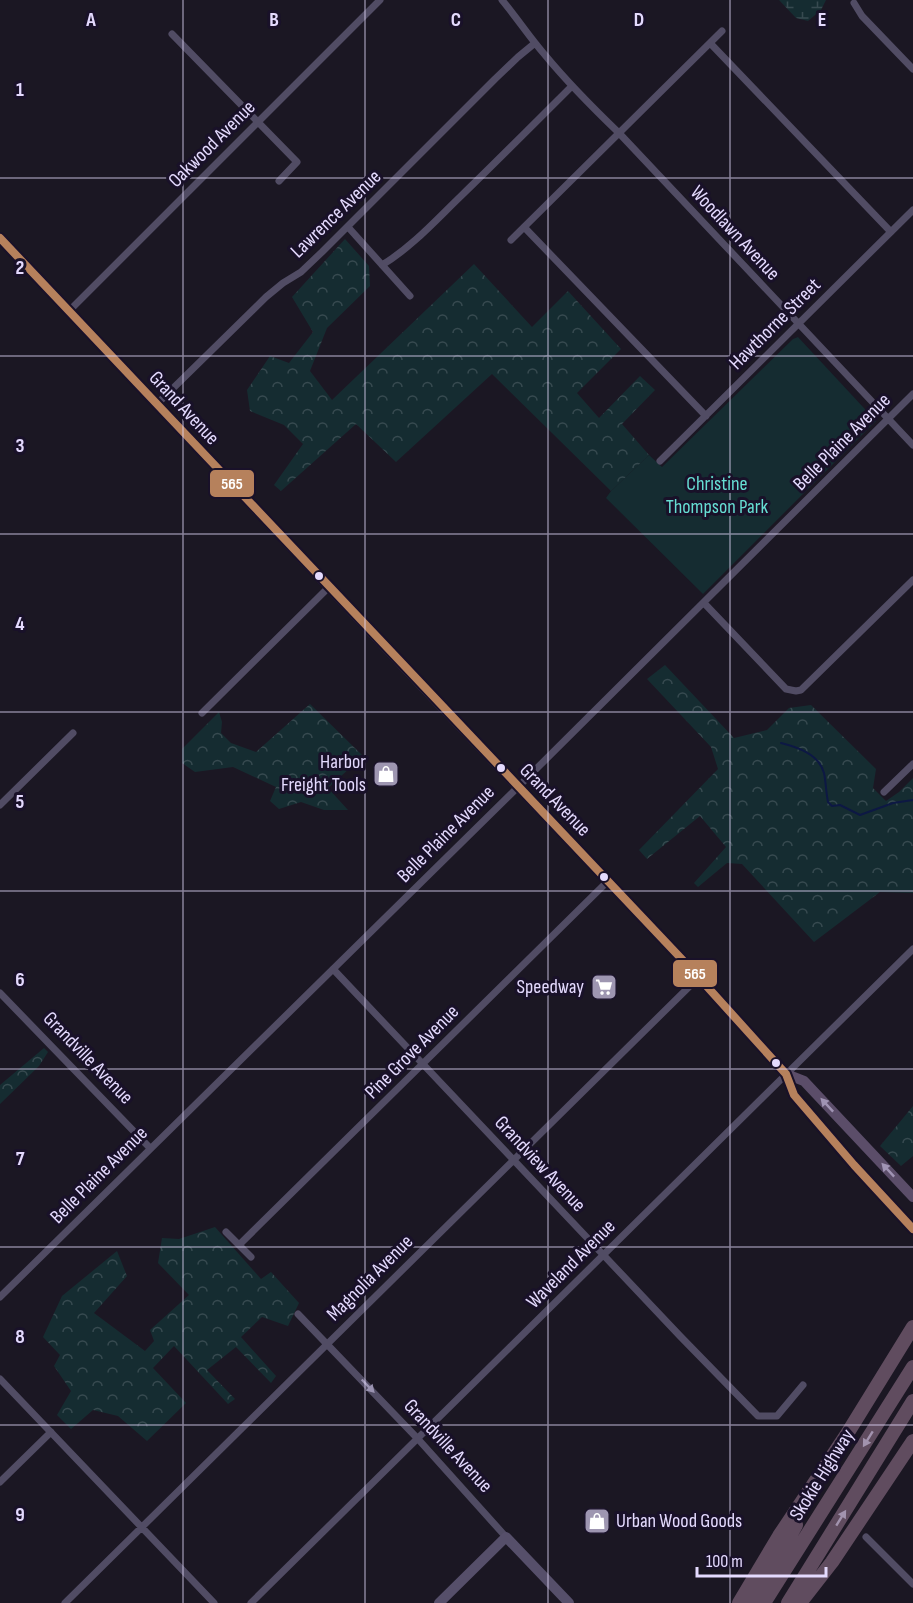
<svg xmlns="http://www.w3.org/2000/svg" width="913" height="1603" viewBox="0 0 913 1603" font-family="'Sofia Sans Condensed',sans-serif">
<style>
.green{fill:#152c31}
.forest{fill:url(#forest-crowns)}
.wetland{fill:url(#wetland-marsh)}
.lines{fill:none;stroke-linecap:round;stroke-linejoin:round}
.stream{stroke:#0d1844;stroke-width:2}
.street{stroke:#514c64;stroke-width:7}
.secondary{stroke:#564f6a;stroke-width:10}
.primary{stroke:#5b4d69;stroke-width:10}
.highway{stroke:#604c5f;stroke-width:14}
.bus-1-casing{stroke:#191129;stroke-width:12}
.bus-1{stroke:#b6815c;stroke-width:8}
.oneway{fill:#a094b4}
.oneway2{fill:#9a93b1}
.oneway3{fill:#a293ae}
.grid{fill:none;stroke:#e4dafe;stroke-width:1.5;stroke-opacity:0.55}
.bus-dot{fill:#e4dafe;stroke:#191129;stroke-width:2}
.labels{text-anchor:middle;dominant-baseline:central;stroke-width:6;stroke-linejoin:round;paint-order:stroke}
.street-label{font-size:20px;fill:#e4dafe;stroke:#191129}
.park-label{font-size:20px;fill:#66ded3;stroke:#191129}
.poi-label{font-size:20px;fill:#e4dafe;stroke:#191129;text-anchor:end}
.grid-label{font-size:20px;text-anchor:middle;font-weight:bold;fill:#e4dafe;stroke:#191129;stroke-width:6;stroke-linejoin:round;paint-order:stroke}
.line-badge{stroke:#191129;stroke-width:2}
.badge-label{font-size:16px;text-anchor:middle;font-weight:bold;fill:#fff}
</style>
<defs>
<pattern id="forest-crowns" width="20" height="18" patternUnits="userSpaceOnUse" patternTransform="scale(1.5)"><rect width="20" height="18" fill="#152c31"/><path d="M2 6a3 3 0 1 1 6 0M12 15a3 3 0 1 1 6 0" fill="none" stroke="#374a50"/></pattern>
<pattern id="wetland-marsh" width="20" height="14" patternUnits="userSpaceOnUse" patternTransform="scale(1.5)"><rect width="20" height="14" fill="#152c31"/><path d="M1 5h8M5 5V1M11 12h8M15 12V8" fill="none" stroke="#374a50"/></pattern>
</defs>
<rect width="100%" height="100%" fill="#1b1723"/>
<path class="green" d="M798,337l78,84 -173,173 -97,-96 5,-7 38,-36 13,12 131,-128z"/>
<path class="forest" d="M345,239l24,27 1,20 -43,42 -17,43 22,29 142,-136 58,63 36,-36 53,58 -44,44 22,25 41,-42 15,14 -33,34 27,31 -38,36 -119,-117 -96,88 -40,-38 -75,67 -7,-6 29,-41 -19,-19 -34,-14 -3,-21 23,-34 19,7 24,-31 -21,-35z
M665,665l69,73 33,-8 22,-22 22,-3 65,64 -3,19 13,13 13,-9 14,-14v115l-33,-1 -66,50 -72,-78 -15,-1 -29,24 -4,-4 32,-36 -26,-31 -53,43 -8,-9 79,-81 -7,-22 -64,-68z
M310,704l53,52 -35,32 20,22h-24l-23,-8 -22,7 -9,-8 6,-14 -43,-20 -38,5 -13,-9v-14l37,-37 3,10 -1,11 10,10 25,9z
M44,1048l4,4 -9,14 -39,38v-19z
M913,1106v50l-12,10 -21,-20z
M215,1227l46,52 10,-7 28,31 -11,23 -26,-9 -21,20 35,39 -5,7 -35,-36 -29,23 28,29 -7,5 -54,-58 -21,22 33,35 -39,38 -29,-25 -25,-6 -22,19 -14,-14 14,-24 -17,-25 6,-11 -17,-18 19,-41 55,-45 10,25 -33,37 51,38 9,-10 -4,-11 39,-35 -31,-32 4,-25 17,1z"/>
<path class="wetland" d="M779,0h47l-5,10 -13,11 -12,-3z"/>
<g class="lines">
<path class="stream" d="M781,743c16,4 38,11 43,30 2,9 2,20 4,29l4,4 8,-1 20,10 33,-12 20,-3"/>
<path class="street" d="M502,0c15,18 28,38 43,55 23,28 48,53 74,78l294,312
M854,3l8,13 51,53
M172,34l125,128 -18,19
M710,43l181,189
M348,227l62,69
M524,227l182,189
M511,240l211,-209
M382,265c30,-18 54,-45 79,-69 37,-36 74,-73 111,-110
M69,311l311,-311
M157,404l109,-107 17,-14 18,-11 21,-20 173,-173 23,-22 17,-14
M660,461l253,-251
M704,603l82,86 10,2 5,-1 112,-110
M202,713l127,-126
M884,792l29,-28
M0,805l73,-72
M333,969l347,367 78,80h19l26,-31
M0,993l150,155
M226,1232l25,25
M239,1245l369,-364
M0,1297l518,-510 395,-393
M298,1314l120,125 88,98
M0,1379l214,224
M0,1482l51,-50
M866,1537l47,47
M65,1603l634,-626
M251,1603l662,-654"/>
<path class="secondary" d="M439,1603l67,-66 63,66"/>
<path class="primary" d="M0,238l427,453 266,280 93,103 8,21 60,70 59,64
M786,1074l18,7 109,116"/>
<path class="highway" d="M739,1603l40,-67 68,-102 66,-107
M753,1603l43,-78
M764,1603l149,-236
M788,1603l125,-202
M800,1603l32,-41 81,-121"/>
<g class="bus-1-casing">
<path id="bus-1" d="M0,238l693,733 93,103 8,21 60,70 59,64"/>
</g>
<use href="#bus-1" class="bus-1"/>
</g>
<defs><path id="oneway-solid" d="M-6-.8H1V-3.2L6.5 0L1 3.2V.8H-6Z" transform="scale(1.5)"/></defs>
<g class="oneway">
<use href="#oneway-solid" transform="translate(827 1105) rotate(-133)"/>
<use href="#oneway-solid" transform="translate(888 1170) rotate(-133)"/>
</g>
<use class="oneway2" href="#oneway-solid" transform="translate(368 1386) rotate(46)"/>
<g class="oneway3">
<use href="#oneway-solid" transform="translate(868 1439) rotate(122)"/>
<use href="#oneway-solid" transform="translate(841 1518) rotate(-58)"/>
</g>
<path class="grid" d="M183,0v1603M365,0v1603M548,0v1603M730,0v1603M0,178h913M0,356h913M0,534h913M0,712h913M0,891h913M0,1069h913M0,1247h913M0,1425h913"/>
<defs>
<g id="shop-square" transform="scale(1.35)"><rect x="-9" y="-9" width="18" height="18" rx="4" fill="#9e96b1" stroke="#191129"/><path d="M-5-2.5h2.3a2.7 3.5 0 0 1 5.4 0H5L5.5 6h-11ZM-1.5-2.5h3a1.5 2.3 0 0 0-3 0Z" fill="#fff"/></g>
<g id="supermarket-square" transform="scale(1.35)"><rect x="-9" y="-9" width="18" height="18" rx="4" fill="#9e96b1" stroke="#191129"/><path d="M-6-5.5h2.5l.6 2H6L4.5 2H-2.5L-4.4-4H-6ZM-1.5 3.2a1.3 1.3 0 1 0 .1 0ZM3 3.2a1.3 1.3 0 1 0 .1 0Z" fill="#fff"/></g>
</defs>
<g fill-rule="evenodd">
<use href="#shop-square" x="386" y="774"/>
<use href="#supermarket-square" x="604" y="987"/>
<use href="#shop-square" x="597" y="1521"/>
</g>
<g class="bus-dot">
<circle cx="319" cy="576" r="5"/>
<circle cx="501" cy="768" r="5"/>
<circle cx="604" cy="877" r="5"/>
<circle cx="776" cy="1063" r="5"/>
</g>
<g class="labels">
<g class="street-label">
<text transform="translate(212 144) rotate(-45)">Oakwood Avenue</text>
<text transform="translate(336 214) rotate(-44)">Lawrence Avenue</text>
<text transform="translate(735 233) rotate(47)">Woodlawn Avenue</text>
<text transform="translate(775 324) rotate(-45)">Hawthorne Street</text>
<text transform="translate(184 408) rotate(47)">Grand Avenue</text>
<text transform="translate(842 442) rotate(-45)">Belle Plaine Avenue</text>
<text transform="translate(555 800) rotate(46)">Grand Avenue</text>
<text transform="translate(446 834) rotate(-45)">Belle Plaine Avenue</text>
<text transform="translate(412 1052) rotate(-45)">Pine Grove Avenue</text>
<text transform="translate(88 1058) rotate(46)">Grandville Avenue</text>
<text transform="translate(540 1164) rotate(47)">Grandview Avenue</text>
<text transform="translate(99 1175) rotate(-45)">Belle Plaine Avenue</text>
<text transform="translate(571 1264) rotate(-45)">Waveland Avenue</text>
<text transform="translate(370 1278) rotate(-45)">Magnolia Avenue</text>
<text transform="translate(448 1446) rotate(47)">Grandville Avenue</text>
<text transform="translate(822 1475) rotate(-58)">Skokie Highway</text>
</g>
<g class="park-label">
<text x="717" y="484">Christine<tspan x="717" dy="23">Thompson Park</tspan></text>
</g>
<g class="poi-label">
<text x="366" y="762">Harbor<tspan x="366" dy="23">Freight Tools</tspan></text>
<text x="584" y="987">Speedway</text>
<text x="616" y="1521" text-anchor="start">Urban Wood Goods</text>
</g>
</g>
<g class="grid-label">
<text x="91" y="26">A</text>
<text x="274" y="26">B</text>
<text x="456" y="26">C</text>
<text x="639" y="26">D</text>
<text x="822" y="26">E</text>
<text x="20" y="96">1</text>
<text x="20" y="274">2</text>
<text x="20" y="452">3</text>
<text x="20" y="630">4</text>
<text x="20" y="808">5</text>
<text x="20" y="986">6</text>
<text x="20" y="1165">7</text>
<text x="20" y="1343">8</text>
<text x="20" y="1521">9</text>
</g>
<g class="line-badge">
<rect x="209" y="469" width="46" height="29" rx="6" fill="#b6815c"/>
<rect x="672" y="959" width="46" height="29" rx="6" fill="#b6815c"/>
</g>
<g class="badge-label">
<text x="232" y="489">565</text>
<text x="695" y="979">565</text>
</g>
<path d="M697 1567v9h129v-9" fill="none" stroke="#e4dafe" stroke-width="3"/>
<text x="706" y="1567" font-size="18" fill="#e4dafe" stroke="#191129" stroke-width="4.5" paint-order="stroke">100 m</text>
</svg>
